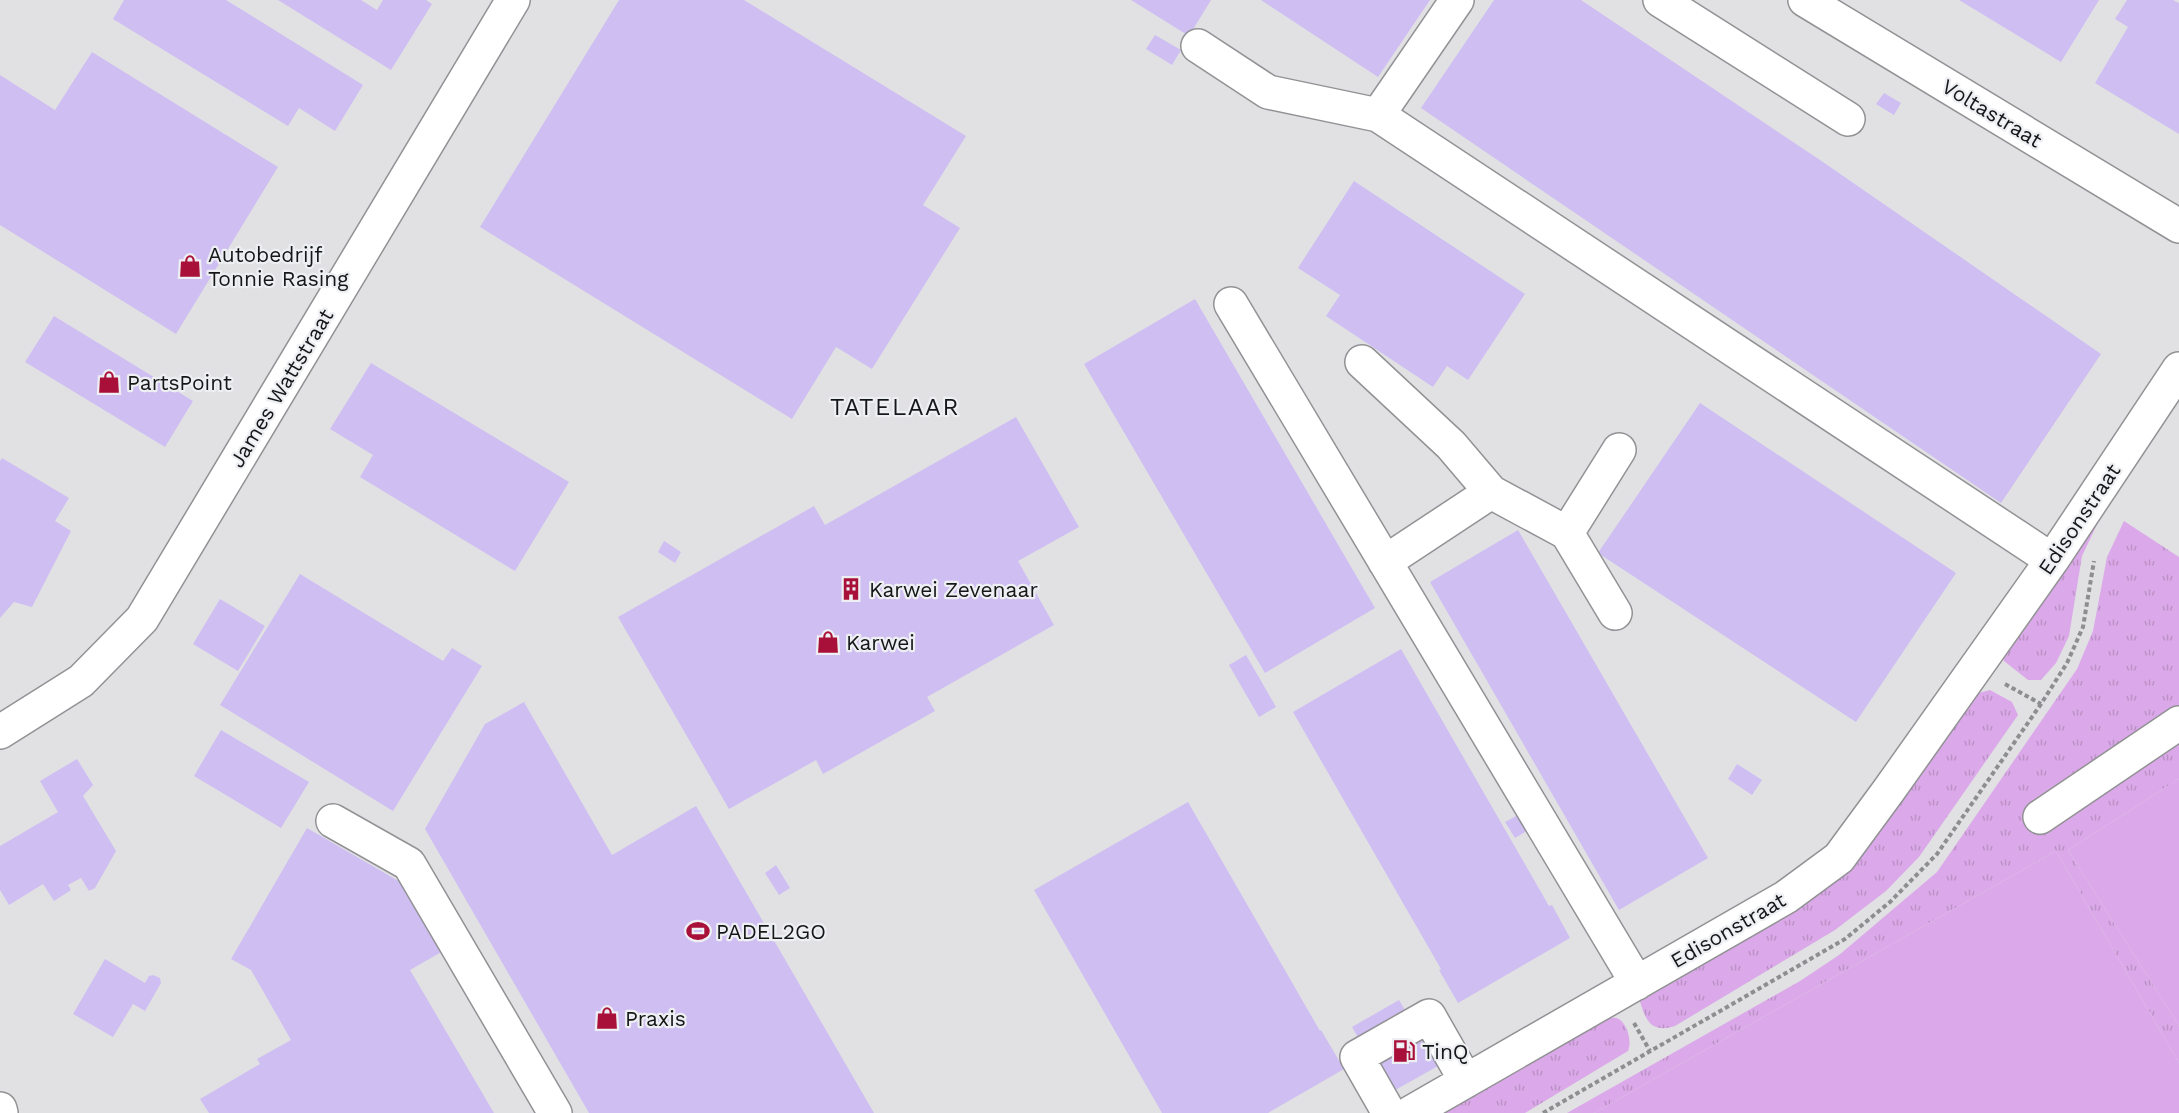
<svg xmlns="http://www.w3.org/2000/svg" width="2179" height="1113" viewBox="0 0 2179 1113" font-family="'Work Sans',sans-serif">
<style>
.grass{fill:url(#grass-tufts)}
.pitch{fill:#dba9e9}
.building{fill:#cfbef2}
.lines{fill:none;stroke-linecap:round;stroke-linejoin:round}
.minor-casing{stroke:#929295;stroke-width:36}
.path{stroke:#8d8e90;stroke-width:4;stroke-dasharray:4.5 3;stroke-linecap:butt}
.minor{stroke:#fff;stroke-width:33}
.labels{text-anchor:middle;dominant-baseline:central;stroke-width:4.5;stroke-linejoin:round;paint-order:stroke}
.street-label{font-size:21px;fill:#151617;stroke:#eeeff2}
.poi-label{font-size:21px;fill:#151617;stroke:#eeeff2;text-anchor:start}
.quarter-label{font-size:24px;letter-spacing:1.5px;fill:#151617;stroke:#eeeff2}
</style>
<defs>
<pattern id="grass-tufts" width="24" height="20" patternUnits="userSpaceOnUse" patternTransform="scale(1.5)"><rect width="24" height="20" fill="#dba9e9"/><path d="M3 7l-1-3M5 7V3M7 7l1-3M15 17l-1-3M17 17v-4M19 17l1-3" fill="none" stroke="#bb91c7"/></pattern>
</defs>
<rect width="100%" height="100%" fill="#e1e1e4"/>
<path class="grass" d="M2102,514l-20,42 -13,80 -13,27 -15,17h-13l-24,-19v-12z
M2124,521l55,36v222l-111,71 111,176v37l-123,-212 -462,262h-27l233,-132 39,-26 98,-83 140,-203 16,-38 14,-74z
M1990,690l22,12 6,13 -99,142 -33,34 -51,39 -160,96c-25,8 -30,-7 -36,-28l159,-95 177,-209z
M1606,1017c0,0 10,1 11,1 11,5 15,24 11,33l-103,62h-85z"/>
<path class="pitch" d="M2179,779v247l-111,-176z
M2056,851l123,212v50h-585z"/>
<path class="building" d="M124,0h102l137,85 -28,46 -36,-23 -11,18 -175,-107z
M278,0h83l16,10 6,-10h43l6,4 -41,66z
M619,0h125l222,136 -43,69 37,23 -88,141 -36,-22 -44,72 -312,-192z
M1131,0h80l-22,36z
M1261,0h169l-52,77z
M1494,0h87l239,160 281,194 -100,149 -580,-395z
M1959,0h140l-38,62z
M2127,0h46l6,3v131l-84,-51 33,-56 -13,-8z
M1155,35l26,15 -9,15 -26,-16z
M92,52l186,115 -102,167 -176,-109v-150l55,35z
M1884,93l17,10 -7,12 -18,-11z
M1354,181l171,113 -57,86 -21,-14 -14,21 -107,-71 14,-21 -42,-27z
M1195,299l180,309 -110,65 -181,-309z
M54,316l139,85 -28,46 -140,-85z
M371,363l198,119 -54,89 -155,-94 13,-22 -43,-26z
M1700,403l256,170 -100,149 -258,-169z
M1016,417l63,110 -61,34 36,64 -127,72 8,14 -112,63 -7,-14 -87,49 -111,-192 196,-111 11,19z
M2,458l67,40 -14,23 16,10 -39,76 -18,-5 -14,16v-157z
M1518,530l190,328 -89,52 -189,-328z
M664,541l17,11 -6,11 -17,-11z
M300,574l143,87 9,-13 30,18 -89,145 -173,-106z
M220,599l45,27 -27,45 -45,-27z
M1401,649l148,257 3,-1 18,33 -112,65 -19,-33 2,-1 -148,-257z
M1246,655l30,52 -17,10 -30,-52z
M524,702l88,153 84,-49 178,307h-285l-164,-284 60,-105z
M221,730l88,52 -28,46 -87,-52z
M77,759l16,26 -10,11 33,55 -21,37 -6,3 -8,-13 -13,7 3,5 -17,11 -11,-17 -34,21 -9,-15v-44l58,-34 -18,-31z
M1737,764l25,16 -10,15 -24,-16z
M1188,802l132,229 1,-1 23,39 -76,44h-106l-128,-223z
M1518,815l9,16 -12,7 -10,-16z
M307,828l114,66 31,52 -42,24 84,143h-285l-9,-14 60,-35 -3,-5 34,-19 -40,-70 -20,-11z
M776,865l14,23 -11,7 -14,-22z
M105,959l40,24 4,-7 4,-1 7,3 1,5 -16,28 -12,-7 -20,33 -40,-23z
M1399,1000l39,66 -48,27 -38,-66z"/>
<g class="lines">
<g class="minor-casing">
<path id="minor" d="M1660,0l188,119
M1805,0l374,226
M1198,46l70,46 110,23 674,445
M1378,115l79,-115
M1231,304l406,679
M1362,362l89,83 40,47
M1567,533l48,80
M1385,562l106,-70 76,41 52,-83
M0,732l81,-51 61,-62 371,-619
M2040,817l139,-94
M333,821l76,43 146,249
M0,1109l1,4
M1389,1113l-32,-56 72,-41 37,65
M1410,1113l376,-216 53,-39 50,-68 163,-230 127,-191"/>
</g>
<path class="path" d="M2005,684l36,20
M1634,1023l16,28
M1543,1113l302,-174 45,-37 47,-48 104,-150 26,-41 16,-36 11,-66"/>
<use href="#minor" class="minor"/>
</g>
<defs>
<g id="shop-bare" transform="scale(1.8)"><path d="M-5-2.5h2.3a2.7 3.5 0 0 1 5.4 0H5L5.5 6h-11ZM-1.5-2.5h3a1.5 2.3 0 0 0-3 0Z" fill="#a81039" stroke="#eeeff2" stroke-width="2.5" paint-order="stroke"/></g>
<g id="building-bare" transform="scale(1.8)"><path d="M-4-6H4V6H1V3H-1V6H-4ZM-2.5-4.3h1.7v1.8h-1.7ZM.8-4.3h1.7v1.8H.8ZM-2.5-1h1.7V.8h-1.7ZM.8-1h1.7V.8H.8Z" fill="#a81039" stroke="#eeeff2" stroke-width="2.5" paint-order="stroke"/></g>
<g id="stadium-bare" transform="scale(1.8)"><path d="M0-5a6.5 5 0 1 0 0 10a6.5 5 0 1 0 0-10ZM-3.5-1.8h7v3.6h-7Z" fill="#a81039" stroke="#eeeff2" stroke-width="2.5" paint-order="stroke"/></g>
<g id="fuel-bare" transform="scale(1.8)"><path d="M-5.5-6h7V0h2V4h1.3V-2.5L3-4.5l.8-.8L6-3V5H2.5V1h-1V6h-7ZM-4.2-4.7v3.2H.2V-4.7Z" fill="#a81039" stroke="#eeeff2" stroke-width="2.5" paint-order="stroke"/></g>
</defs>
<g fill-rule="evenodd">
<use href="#shop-bare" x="190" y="266"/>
<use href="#shop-bare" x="109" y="382"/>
<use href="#building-bare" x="851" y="589"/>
<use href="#shop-bare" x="828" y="642"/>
<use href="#stadium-bare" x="698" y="931"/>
<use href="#shop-bare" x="607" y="1018"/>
<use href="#fuel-bare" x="1404" y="1051"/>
</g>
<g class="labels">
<g class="street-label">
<text transform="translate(1992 113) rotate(31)">Voltastraat</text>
<text transform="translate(281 388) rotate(-59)">James Wattstraat</text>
<text transform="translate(2079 519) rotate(-56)">Edisonstraat</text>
<text transform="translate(1728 930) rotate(-30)">Edisonstraat</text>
</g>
<g class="poi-label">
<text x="208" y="254">Autobedrijf<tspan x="208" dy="24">Tonnie Rasing</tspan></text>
<text x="127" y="382">PartsPoint</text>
<text x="869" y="589">Karwei Zevenaar</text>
<text x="846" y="642">Karwei</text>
<text x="716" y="931">PADEL2GO</text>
<text x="625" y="1018">Praxis</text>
<text x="1422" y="1051">TinQ</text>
</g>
<g class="quarter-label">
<text x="895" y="407">TATELAAR</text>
</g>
</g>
</svg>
